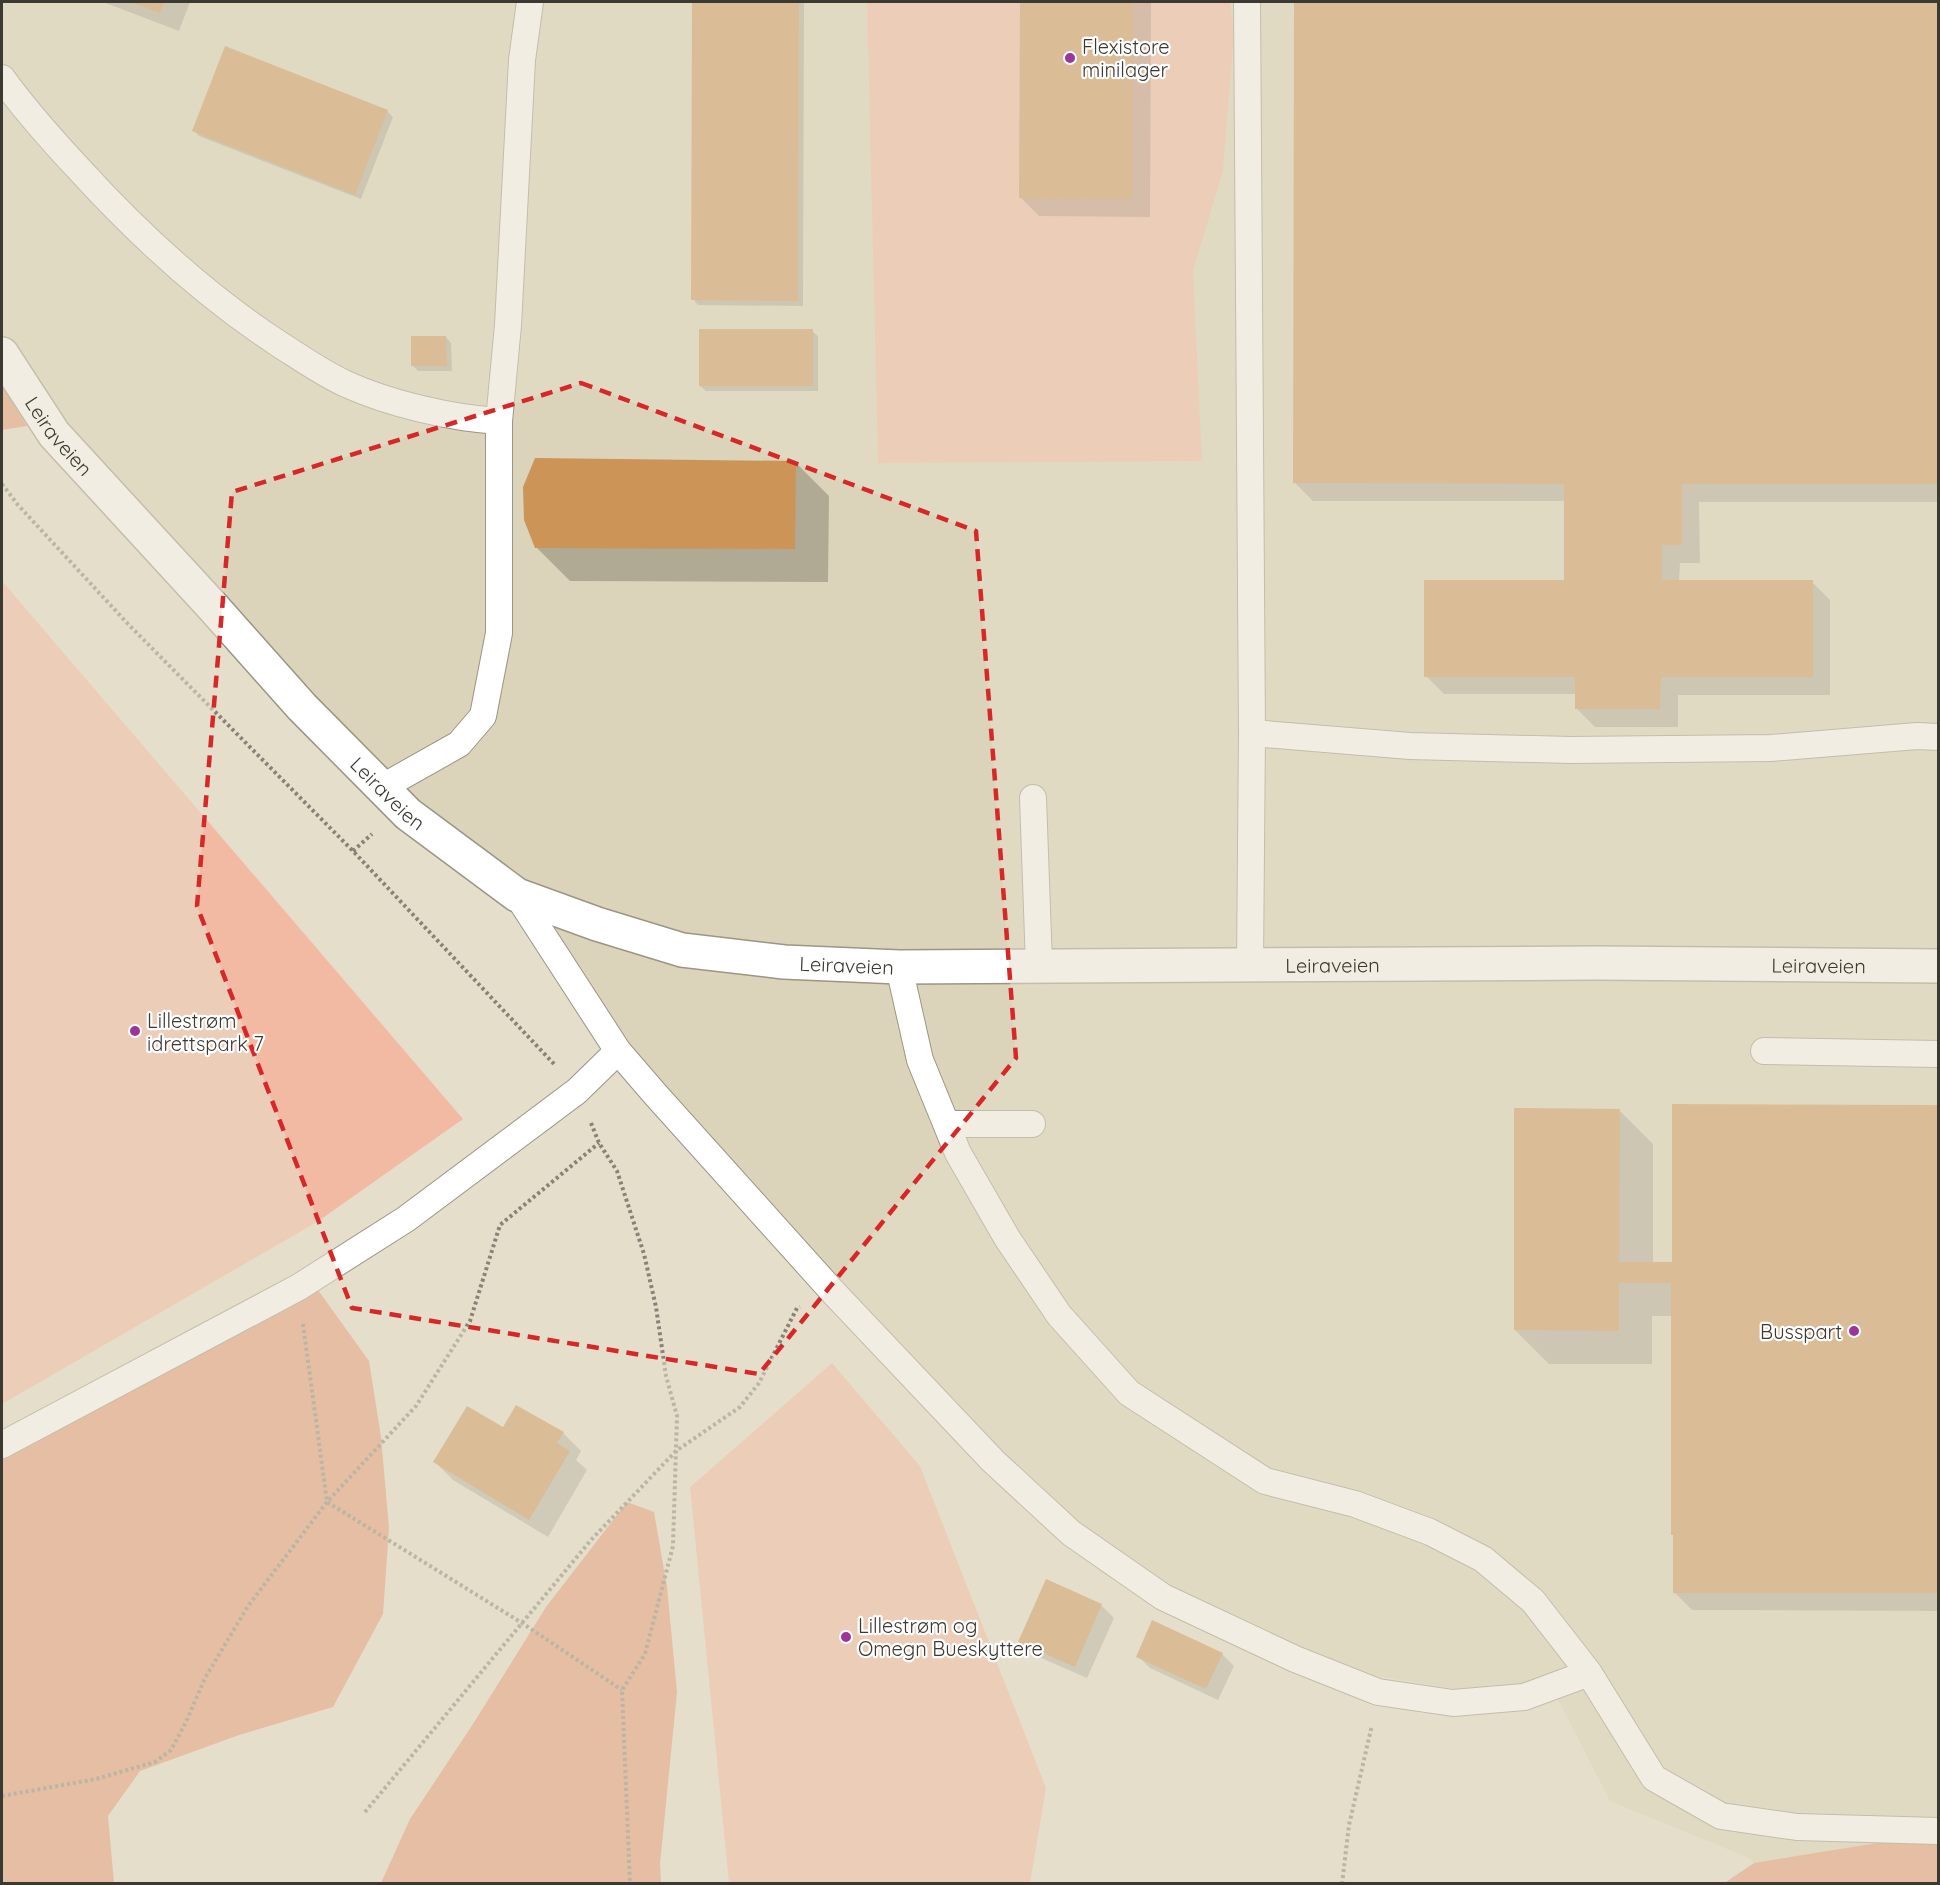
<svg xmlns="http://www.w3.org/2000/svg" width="1940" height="1885" viewBox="0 0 1940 1885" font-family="Quicksand,sans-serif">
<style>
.built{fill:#dcd4ba}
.green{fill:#f3baa3}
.forest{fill:#e59877}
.shadow{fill:#0003}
.building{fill:#cc9557}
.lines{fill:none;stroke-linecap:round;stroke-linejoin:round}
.service-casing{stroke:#9b9584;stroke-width:28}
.minor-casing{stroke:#9b9584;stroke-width:36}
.path{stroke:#888376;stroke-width:4;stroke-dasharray:3 3;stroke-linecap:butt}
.service{stroke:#fff;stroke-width:26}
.minor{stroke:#fff;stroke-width:33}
.marked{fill:none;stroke:#d62828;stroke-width:4.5;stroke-dasharray:12 8;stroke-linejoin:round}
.poi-dot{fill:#9d3497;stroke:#fff;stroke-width:2}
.labels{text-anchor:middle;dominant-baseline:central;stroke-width:4.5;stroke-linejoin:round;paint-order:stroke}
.poi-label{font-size:20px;fill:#3b3931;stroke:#fff;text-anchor:start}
.street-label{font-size:20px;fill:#3b3931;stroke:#fff}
</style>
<rect width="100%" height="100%" fill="#e5decb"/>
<path class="built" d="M2,2h1936v1857l-162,1 -22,3 -5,-5 -139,-57 -59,-115 -58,9 -202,-33 -190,-89 -106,-115 -302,-311 -145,-217 -114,-102 -425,-431 -7,-11z"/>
<path class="green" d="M867,2h363l4,31 -11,138 -30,100 9,190 -324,2z
M2,581l461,538 -146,103 -315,182z
M832,1363l88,103 126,322 -16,95h-301l-39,-396z"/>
<path class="forest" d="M2,386l25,40 -25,4z
M318,1290l51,71 12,76 8,91 -6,86 -50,93 -94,28 -99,36 -32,45 6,67h-112v-429l225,-116 6,-1z
M627,1502l27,10 13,75 10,105 -17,172 1,19h-280l29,-64 63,-95 73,-117z
M1914,1837l24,1v45l-215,1 31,-21z"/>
<path class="shadow" d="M103,2h87l-11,29z
M693,2h111l-1,304 -105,-1 -5,-6z
M1021,2h130l-1,215 -111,-1 -18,-18z
M1295,2h643v500h-239l1,61h-20l-1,18 133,1 18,18v95h-152v32h-83l-18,-18v-15h-133l-18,-18 139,-95 1,-80h-253l-18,-18z
M387,111l6,6 -32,82 -162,-63 -5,-6z
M812,331l6,5v55h-112l-6,-5z
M446,337l5,6 1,28h-34l-6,-6z
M795,462l34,34 -1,86 -258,-1 -34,-34z
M1673,1106l265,1v504l-246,-1 -18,-18 -1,-276h-21v48h-103l-34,-34 104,-220 34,34v119h20z
M503,1429l60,4 18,18 -5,9 11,10 -39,67 -95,-57 -18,-18z
M1047,1581l55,25 12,12 -27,60 -55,-24 -12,-13z
M1222,1654l12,12 -16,34 -68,-32 -12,-12z"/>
<path class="building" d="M130,2h35l-5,11z
M692,2h107l-1,299 -107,-1z
M1020,2h113l-1,197 -113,-1z
M1294,2h644v482h-256v61h-20v35h151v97h-152l-1,32h-85v-32h-151v-97h140v-96l-271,-1z
M225,46l163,64 -33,85 -163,-64z
M699,329h114v57h-114z
M411,336h35l1,30h-36z
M535,458l261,3 -1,88 -260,-1 -11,-28 -1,-33z
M1672,1104l266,1v488h-265v-58h-2v-252h-52v48l-105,-1v-222l106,1 -1,153h53z
M516,1405l48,27 -7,11 13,8 -41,69 -96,-58 34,-56 36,21z
M1046,1579l56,25 -27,63 -57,-25z
M1152,1620l71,33 -17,36 -70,-32z"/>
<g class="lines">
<g class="service-casing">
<path id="service" d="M1247,2l5,731 -2,231
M2,78c23,32 49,61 76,90 60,66 126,127 201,176 22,14 43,29 67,40 44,20 105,34 153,37
M1252,733l158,13 161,4 200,-2 146,-12 21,1
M381,788l78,-44 24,-28 16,-83v-212l9,-96 14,-265 8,-58
M1033,798l6,167
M517,895l101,156 37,43 178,198 160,169 78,72 92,64 132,62 83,33 75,11 71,-6 65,-24
M899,967l21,93 38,93 49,85 52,77 70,78 136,88 90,23 75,28 53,27 50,42 56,72 65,105 67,38 76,11 141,4
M1764,1051l174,3
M946,1124h86
M2,1445l297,-158 107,-68 171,-128 41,-40"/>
</g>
<g class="minor-casing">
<g id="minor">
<path id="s1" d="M2,354l52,80 159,173 89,100 106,107 109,81 80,29 85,26 102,12 115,5 697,-4 342,3"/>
</g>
</g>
<path class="path" d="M2,484l16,21 110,119 225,227 201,213
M353,851l19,-17
M591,1123l8,20 18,28 27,83 12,53 10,69 11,40 -4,130 -28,108 -23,36 8,194
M303,1324l24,178 195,121 100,67
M2,1796l94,-17 59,-17 16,-12 15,-28 19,-44 43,-72 79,-104 89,-96 54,-85 30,-96 99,-82
M365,1812l226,-272 85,-89 64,-44 19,-24 38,-75 3,-1
M1342,1884l7,-59 23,-100"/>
<use href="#service" class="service"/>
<use href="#minor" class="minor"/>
</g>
<path d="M0 0H1940V1885H0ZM581,383l395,148 40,527 -257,316 -407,-66 -155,-402 35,-414z" fill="#e5decb" fill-opacity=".55" fill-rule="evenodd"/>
<path class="marked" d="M581,383l395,148 40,527 -257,316 -407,-66 -155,-402 35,-414z"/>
<g class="poi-dot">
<circle cx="1070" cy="58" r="6"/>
<circle cx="135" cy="1031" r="6"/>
<circle cx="1854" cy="1331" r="6"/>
<circle cx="846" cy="1637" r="6"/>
</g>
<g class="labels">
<g class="poi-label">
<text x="1082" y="46">Flexistore<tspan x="1082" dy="23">minilager</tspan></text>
<text x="147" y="1020">Lillestrøm<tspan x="147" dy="23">idrettspark 7</tspan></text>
<text x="1842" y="1331" text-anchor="end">Busspart</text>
<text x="858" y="1625">Lillestrøm og<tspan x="858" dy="23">Omegn Bueskyttere</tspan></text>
</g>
<g class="street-label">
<text stroke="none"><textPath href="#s1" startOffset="100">Leiraveien</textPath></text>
<text stroke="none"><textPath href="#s1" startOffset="586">Leiraveien</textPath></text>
<text stroke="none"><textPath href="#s1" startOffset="1576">Leiraveien</textPath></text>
<text stroke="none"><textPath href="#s1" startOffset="1090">Leiraveien</textPath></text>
<text stroke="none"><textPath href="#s1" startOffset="2062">Leiraveien</textPath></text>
</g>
</g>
<rect width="1940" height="1885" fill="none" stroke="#3b3931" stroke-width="6"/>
</svg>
